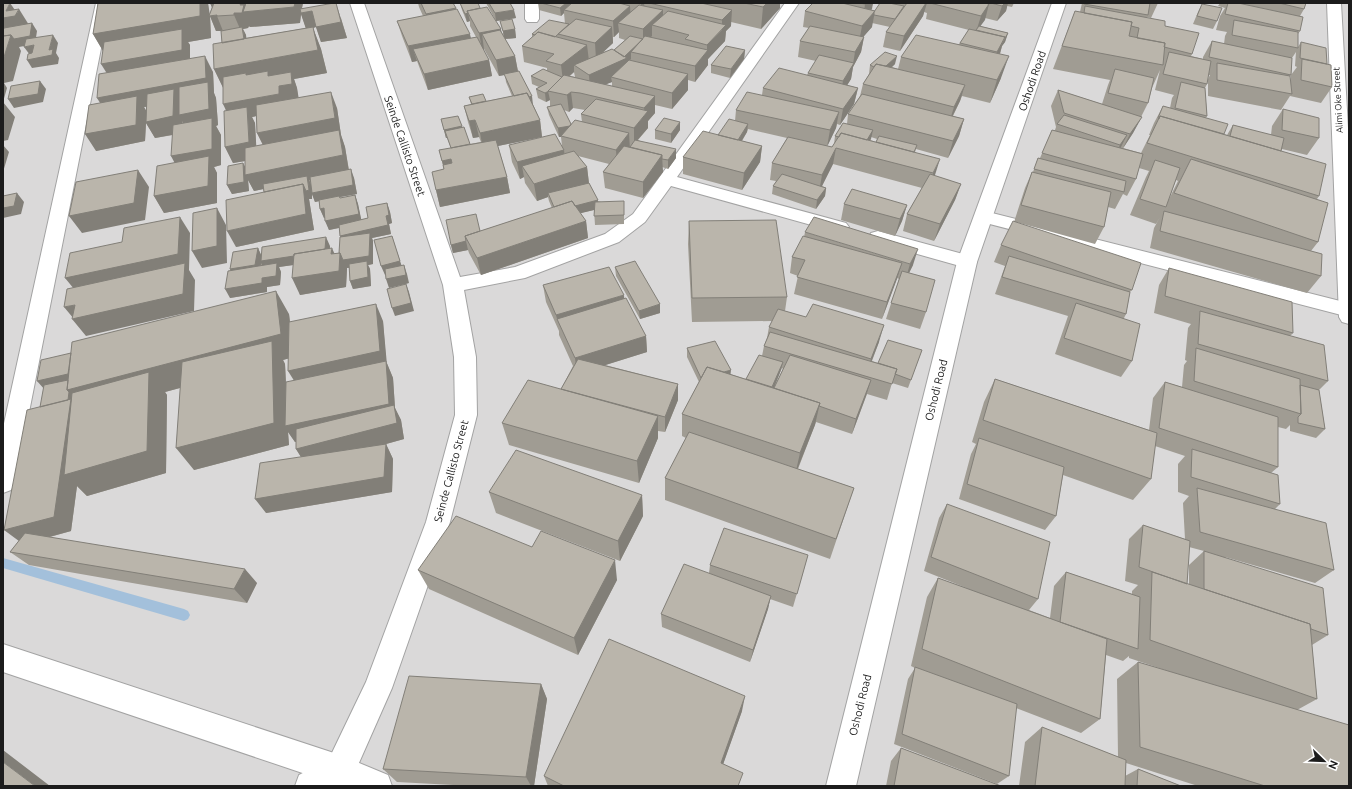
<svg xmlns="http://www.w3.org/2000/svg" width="1352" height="789" viewBox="0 0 1352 789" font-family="Ubuntu,sans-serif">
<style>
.residential{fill:#dad9d9}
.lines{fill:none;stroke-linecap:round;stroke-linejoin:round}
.stream{fill:#a3c0db;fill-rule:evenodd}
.minor-casing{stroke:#a3a3a3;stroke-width:2}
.tertiary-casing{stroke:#a3a3a3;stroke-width:2}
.minor{fill:#fff;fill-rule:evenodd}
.tertiary{fill:#fff;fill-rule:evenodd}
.wall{fill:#a09c93;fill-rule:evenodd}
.shaded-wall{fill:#827f78;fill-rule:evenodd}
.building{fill:#bab5ab;stroke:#827f78}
.labels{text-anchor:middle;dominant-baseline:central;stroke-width:3.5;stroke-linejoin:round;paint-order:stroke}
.far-street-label{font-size:9px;fill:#1c1c1c;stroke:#fff}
.street-label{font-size:11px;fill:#1c1c1c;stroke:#fff}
</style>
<rect width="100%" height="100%" fill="#edece2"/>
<path class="residential" d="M3,3h1346v783h-1346z"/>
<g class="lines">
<path class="stream" d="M3,558l181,51 4,2 2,4 -2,4 -4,2 -181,-53z"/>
<g class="minor-casing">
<path id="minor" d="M96,3h14l-95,480 -4,7 -8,3v-65z
M350,3h14l96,274 55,-10 90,-33 28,-20 152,-211h14l-122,174 169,46 3,4 -3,4 -6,2 -169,-47 -26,36 -26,20 -94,36 -61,12 12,67 1,58 -27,107 -58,166 -41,93 -10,5h-46l4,-11 30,-16 37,-77 60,-160 29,-107 -1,-58 -11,-72z
M525,3h14v16l-2,3h-10l-2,-3z
M984,211l364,92 1,14 -371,-96 -3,-4 3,-4z
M878,231l96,26 3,5 -3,5 -7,1 -96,-27 -2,-4 2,-4z"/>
</g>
<g class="tertiary-casing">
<path id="tertiary" d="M1052,3h14l-89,259 -121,524h-30l131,-524z
M1327,3h14l8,143v178l-7,-2 -3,-5z
M3,644l337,111 48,20 4,11h-51l-338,-114z"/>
</g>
<use href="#minor" class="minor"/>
<use href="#tertiary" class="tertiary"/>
</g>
<path class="wall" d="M98,3h110l1,12 3,-8 -2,-4h93l-1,5 39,10 6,20 -26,4 -5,-15 -3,1 8,21 6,24 -33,6 3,9 1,10 39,10 4,27 4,12 4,23 5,8 3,16 -17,3v1l15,-3 3,9 3,16 7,-2 19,-15 3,9 2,11 -3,1 2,10 -19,4 1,3v23l-5,1 2,4 1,17 -18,3 -3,-8 -1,-13h-2v1l-1,18 -46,8 -7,-30 -14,2 2,5 -1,13 -13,2v5l-37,6 1,-27 -1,-2 28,-21 3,7 69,-9v2l4,6 5,-1 2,-16 -2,-9 -10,2 -4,-12h-1l-4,-9 -1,-8 -4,1 -3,-8v5h-3l5,31 -78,17 28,-55 -1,-3 -9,2 -6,-11 1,11 -17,3 -5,-9 16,-22 2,4v-6l-12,2 -8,-16 1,-36 -3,-24 -9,-18 8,-26 -1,-12h-5l-6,-15 1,22 -23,4 2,3v13l23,14 1,21 2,5 2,27 -2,1 5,9v30l-7,2 3,6v30l-53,10 -10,-17 21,-33 -2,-28 -18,3 -9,-15 -1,18 -49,10 4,-48 7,-30 -4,-22 -10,-17zM301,14l5,14 -60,10v-3l-3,-6 5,-1 1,-2 1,1 50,-4zM144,107h2v4zM256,116l1,17 6,12 -7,1 -1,-23 -3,-6z
M418,3h35l18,35 5,-1 -6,-11v-5l-3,1 -5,-12 -2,-7 20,5 21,21v2l3,5 -4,-15 15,8 1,9 -11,1 10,17 3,15 22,49 2,17 -44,9 9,31 3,16 -70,14 -4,-17 8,-21 -5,-19 12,-2 -4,-10h-1l-5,-19 21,8 8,17 11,-2 -2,-5 -6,1 -5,-16 -4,-16 7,-2 -2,-7 17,4 26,-5 -6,-14 -1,-7 -6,1 -15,-27h-1l6,11 3,16 -64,14 -11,-29 -5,1 -10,-26 -5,-15 26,-5 -4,-9z
M486,3h24l6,15 -20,3z
M538,3h242v5l-19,21 -30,-7v4l-5,5 -1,10 -17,18v6l-13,17 -7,-2v10l-16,19 -17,-4v8l-7,8v7l-10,12 38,18 -8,11 -6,-2 1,5 -20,26 -38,-10 -2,-16 6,-8 -31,-8 9,11 2,16 9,18 26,8v15l-29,1 -1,-15 -14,3 6,8 2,17 -107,37 -12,-22 -1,-3 -15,3 -2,-8 29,-14 72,-23 -3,-7 -1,-4 -11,4 -12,-18 -1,-6 -4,2 -8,-17 -3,-17 53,1 -1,-9h-2l-10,-22 -2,-8 3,-1v-6l-4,2 -8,-4 -2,-9 3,-2 -7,-3 -1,-8 16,-6v-2l-23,-6 -2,-16 10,-9v-3l33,-10 -1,-11 -3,3 -22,-6zM619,32v6l6,2 -11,10 -11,2 10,-9v-6h1zM574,72l1,5 -5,-1zM612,82v4l-7,-2zM573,108l12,2 -4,4 1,8 -11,2 -7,-14 5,2z
M813,3h60l-2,7 4,1 19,-7v-1h120l-2,4 -5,-1 -1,5 -9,10 -12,-3 -5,8 28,7 -3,9 -3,4 -2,8 1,24 -11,25 -28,-7 -2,5 -7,15 11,3 -5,17 -11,22 -32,-9 -1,3 20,24 26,8 -6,16 -21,41 -31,-10 4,-17 15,-26 -89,-24 -11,22 4,2 -1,8 -9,13 -44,-15 1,-8 3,-5 -6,-1 2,-17 15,-25 -39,-9 -1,3 -5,9 20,5 -2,16 -18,28 -59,-16v-17l35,-22 17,-14 1,-11 26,-15 1,-7 44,-13 1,-2 8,-12 -18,-4 2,-16 9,-13 -6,-1 2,-16zM924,12l3,1 -1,6 43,11 -10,14 -58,13 -3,12 -6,-2 3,-3 -25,1 -1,9 -6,10 -3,12 -12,18 -1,10 -12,12 -1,8 -2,3 -5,-1 9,-18 1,-4 3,1 14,-21 4,-16 -11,-3 4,-6 2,-12 8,-15 3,-15 -1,-1 9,-9v-4l18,4 -4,5 -3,15 17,4 23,-35zM871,137l6,2 -1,3 -6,-2z
M1082,3h76l-7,15 -4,-1v1l18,8 27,28 -1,2 12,3v-2l9,-16 12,3 1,-8 2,-4 -11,-2 4,-14 5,-8 -7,-2 2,-3h86l-2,6 -4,7v15l-2,3v13l3,-5 26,22 5,23 -11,16 -31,-7 -9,14 -73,-14v-17l2,-4h-2l-1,9 -2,4 2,28 -1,2 18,16 3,1 6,-10 38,10 1,-9 11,-17 36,29 -12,17 -25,-6 -1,2 38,45 -2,3 1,43 -7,9 10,25 -14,17 -157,-45 4,-20 6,-11 -4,7 -26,-9 16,-38 3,-6 -10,-3 -3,11 -9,17 -4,-2 -8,15 -7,-2 -4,20 -9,17 -79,-22 116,68 -2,2 -4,22 -2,4 8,43 -11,16 -66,-23 12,-35 1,-3 -73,-22 10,-28 -11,-4 7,-17 13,-23 11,-34 7,-16h1l5,-14h2l12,-28h3l1,-3 -5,-21 7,-16 44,14 6,-19 2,-5 -57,-11 22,-58 5,1zM1296,52l-1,14 2,1 -6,8 1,-17zM1160,70l-5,20 19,5 -2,3 -2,10 -7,-2 -9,17 -5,12h1l-9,18 -18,-5 10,-15 15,-30 4,-15zM1291,75v9l-1,-7zM1176,180l2,1 -9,18z
M1202,4l15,17 -4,8 -20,-5 5,-12z
M745,50l-1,9 -14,19 -19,-5v-8z
M655,130h25l-9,13 -16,-4z
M844,204l63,1 -5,16 -7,15 -54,-16z
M689,221l98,76 -2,14 94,31 -7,19 6,2 44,-13 -14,38 -16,-5 -5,17 -20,-6 -15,40 -36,-12 -18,47 56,19 -24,71 -165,-59v-22l21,-40 -4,-2v-22l17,-32 -12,-25v-9l43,26 16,5 16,-23 2,-10 3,-8 2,-11 3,-6 -80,1 -4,-78zM782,368l1,1 -9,19 7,-18z
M805,232l108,33 -4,8 17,39 -6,17 -34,-10 13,-40 -2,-1 -15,41 -88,-25 4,-18 -8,-3 2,-16 12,-20z
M615,267l45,46 -20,6 -24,-43z
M1169,268l124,65 -3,3 38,45 -9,9 6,39 -9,9 -26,-7v-6l-4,4 -8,-2v40l-7,6 9,31 -5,5 59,61 -19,13 -90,-26 103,78 -16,10 5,54 -20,11 52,76h-151l-72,-23 -1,13 13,-7 43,17h-162l6,-44 17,-15 76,30 -1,-78 21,-17 27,8 -36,-12v-2l-6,5 -17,-6 -6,64 -19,14 -65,-25 -7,68 -12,8 -103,-40 14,-65 7,-11 -4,-2 16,-69 11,-19 31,11 -45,-18 15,-53 8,-14 91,95 -9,11 21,8 4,-32 12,-14 66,22v-3l6,-6 -13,-4 4,-42 14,-14 42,14 -2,-36 6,-7 -11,-4v-28l7,-8 -30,-10 -4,33 -18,21 -70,-25 -7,41 -11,14 -86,-31 12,-45 5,-10 -4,-2 12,-40 11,-23 154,51 4,-32 12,-16 17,5 2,-22 3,-4 -2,-1 3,-32 3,-4 -37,-11 5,-28zM1189,547l15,4 -15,14v19h-2z
M543,285l81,14 22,37 1,16 -42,13 73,19v16l-13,32 -7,-1v7l-19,45 -130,-38 -7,-22 59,-34 12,-23 -14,-31v-4l-13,-29z
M289,314l1,8 93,-1 3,40 7,17 2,30 6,12 3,19 -18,5 7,15 -1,33 -126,21 35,-56 -5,-8v-7h-1l-7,-10 1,13 -95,25 -14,-82 -15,4 2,3 -1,78 -79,23 -10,-10 -6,45 -21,6 207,46 -10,20 -218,-38 -19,-13 9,-11 21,-134zM289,358l5,22 -8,4 -1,-20 -2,-4z
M489,492l153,3 1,21 -23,45 -124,-48z
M532,547l85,33 -39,75 -149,-66 -11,-19z
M808,555l-15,52 -23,-8 -2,10 -18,53 -88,-35 -1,-13 48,-41 1,-8z
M541,684l6,15 -13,87h-62l-75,-4 -14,-13z
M742,711l-19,53 16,22h-191l-4,-10z
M901,748l100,38h-115l5,-25z"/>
<path class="shaded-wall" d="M10,3l7,10 2,-4 10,16 -26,11v-18l3,-7z
M200,3h8l2,13 7,-1v1l6,15h-7l-6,-15 1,22 -23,4 2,3v21l-79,14 -10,-16 5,-8 -13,-22z
M210,3h11l-8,7z
M241,3h9l1,2 -1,6 44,-4 1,-4h8l-2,10 11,-2 5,15 24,-4 -5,-19 11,35 -26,4 -5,-15 -3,1 8,21 6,24 -33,6 3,9 2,12 -14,3 1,7 -34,7 3,6 2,36 -24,4 -8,-16 24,-5 -1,-25 -17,4 -8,-17 56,-10v-8l13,-2v-5l-19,4 2,4v5l-3,-9 -19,4 1,4 -2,-4 -27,5 -11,-23 104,-19 -5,-22 -7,1 -5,-15 -1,9 -50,4 -1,-1 -1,2 -5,1 3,6 3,23 -22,4 -4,-9 22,-4 -2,-20h-2v2l-7,-16v-2h8v-3l-2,-5z
M566,3h11l-13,7v3l-3,3 -1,-8z
M641,3h3l1,9 -4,3z
M767,3h13v5l-19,21 2,-22z
M867,3h6l-1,6 -9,11 2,-16z
M926,3h1l-4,13 -23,35 4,-15z
M1005,3h3l-2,8 -9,10 5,-15z
M989,4l-4,16 -9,12 5,-16z
M630,6l1,15 -13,2 1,9 -5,5 -1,-16z
M456,8l3,15 -29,6 -4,-15z
M514,10l2,8 -20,3 -1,-8z
M663,10v16l-11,-1v11l-9,8v-15z
M732,10l-1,16 -5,5 -1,10 -17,18v6l-13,17v-16l12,-15v-6l15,-15v-10z
M875,11l-3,16 -13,15 3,-16z
M468,13l2,8 -3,1 -2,-8z
M32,23l5,8 -2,13 -16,3 2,4 -8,30 -9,2 3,5 -4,14 12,15 -7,23 -5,1v-81l8,-25z
M612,27l1,16 -17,16 -1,-16z
M501,29l2,16 -21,-11 2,15h-2l-3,-16z
M515,29l1,9 -12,1 -1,-8z
M1008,33l-3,9 -3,4 -2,7 -9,15 6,-16 7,-12z
M470,34l3,16 -60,-1 4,12 -5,1 -4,-16z
M53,35l5,8 -2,10 3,5 -1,6 -26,4 -5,-8 22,-10z
M864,37l-3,15 -8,15 -2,12 -11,18 3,-16 10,-17 2,-12z
M643,39l-12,13v7l-20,18 1,5 -22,9 -1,-16z
M34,45l5,8 -9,2 -6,-8z
M587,45l2,16 -15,4v7l-11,9 -2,-16z
M745,50l-1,9 -14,19 1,-9z
M205,56l8,16 1,21 2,5 2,27 -2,1 5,9v30l-7,2 3,6v30l-53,10 -10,-17 26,-23 -9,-17 17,-25 -6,-10v12l-27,5 -9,-15 -1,18 -49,10 -11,-17 22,-20 -10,-16zM173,102l-26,10 -3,-5z
M515,56l3,16 -19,4 -3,-16z
M897,56l-2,8 -15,14 2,-9z
M1009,56l-8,22 -11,25 7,-23z
M489,60l3,16 -64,14 -4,-16z
M688,74v16l-16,19v-16z
M40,81l6,8 -3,13 -29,6 -6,-9z
M965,85l-5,16 -11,22 5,-16z
M858,88l-4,16 -14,21 3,-16z
M548,91l2,9 -4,2 -1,-9z
M331,92l6,16 4,27 4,12 4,25 -40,8 2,4 1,9 41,-8 -2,-16 3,9 3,16 -17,3 3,10 -4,-10 -24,5 -3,-8v5h-3l5,31 -78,17 -9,-16 79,-17 -2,-14 -36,8 -4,-9 39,-8v-7l3,7 3,-1 -1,-10 -54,11 -6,-11 1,11 -17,3 -5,-9 17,-3 -1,-19 5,9v2l95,-19 -3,-20 -75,14 -8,-16 78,-15z
M571,92l2,16 -4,4 -2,-17z
M532,96l1,9 -16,3 -1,-8z
M655,96v17l-7,8v7l-14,16v-16l11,-13 -1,-7z
M839,112l-3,16 -9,19 3,-17z
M1142,117l-9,16 -11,17 8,-16z
M964,119l-5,17 -11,22 5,-17z
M475,120l4,17 -6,1 -4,-17z
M540,120l2,17 -59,12 -3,-16z
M680,122v8l-9,13v-9z
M748,124l-1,8 -11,18 1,-8z
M572,125l-11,11v1h-2l-1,-9z
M462,126l2,8 -19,-3 2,7h-1l-2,-8z
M873,130l-2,9 -7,13 1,-9z
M629,133l1,17 -13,16 -1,-16z
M1127,135l-8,16 -7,10 8,-16z
M3,145l6,7 -6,20z
M762,146l-2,16 -18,28 2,-17z
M836,148l-3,16 -14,28 3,-17z
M676,149v9l-8,11v-9z
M564,150l2,17 -44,-1 2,11 -4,2 -3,-17z
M662,155l1,17 -20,26v-16z
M451,159l4,17 -9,2 -4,-17z
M940,159l-5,16 -7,15 5,-17z
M587,167l2,17 -41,9v4l-11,4 -3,-17z
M138,170l11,17 -4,33 -63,13 -13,-17z
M507,177l3,16 -70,14 -4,-17z
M961,184l-6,16 -21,41 6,-17z
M826,188l-1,8 -9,13 1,-9z
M17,193l7,9 -3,12 -18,4v-10z
M355,195l3,9 4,19 -33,7 -4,-9z
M598,200v9l-41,10 -1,-9z
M387,203l3,9 2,11 -3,1 2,10 -19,4 1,3v23l-5,1 2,4 1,17 -18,3 -3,-8 17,-16 -20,3v1l-1,18 -46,8 -8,-17 48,-25 4,-9 -4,-8 46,-20z
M907,205l-5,16 -7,15 5,-17z
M217,208l9,17 1,38 -25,5 -10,-17z
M324,208l4,9 -4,1 -4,-9z
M180,217l10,16 -1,37 6,10 -1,31 -108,25 -14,-17h2l-10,-12 11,-2 4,-10 -14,-17z
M586,221l2,17 -107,37 -4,-17z
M392,236l11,34 -18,5 -4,-9z
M326,237l4,9 -1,14 -50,7 2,5 -1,13 -13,2v5l-37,6 -5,-9 37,-11 3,-8 -4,-7 -1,11 -25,4 -5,-9 28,-21 4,9z
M466,241l2,9 -15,3 -2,-8z
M332,248l7,16 -8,-10z
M918,249l-5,16 -8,16 5,-17z
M902,263l-5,16 -15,40 5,-17z
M404,265l3,9 2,9 -3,1 3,8 5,19 -19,5 -3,-8 14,-24 -17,4 -3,-9z
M276,291l13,23 5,43 -11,3 2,4 3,61 10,-38 -10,-16 88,-67 7,17 4,44 -1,-4 7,17 2,30 6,12 3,19 -18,5 7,15 -1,33 -126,21 -11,-14 51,-34 -10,-16 100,-29 -101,22 -7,-10 1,13 -95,25 -18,-22 96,-85 -107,29 2,3 -1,78 -79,23 -10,-10 -6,45 -48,13 -19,-14 41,-140 -8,-9z
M624,295l1,16 -68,8 -1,-4z
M660,304v9l-20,6 -1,-8z
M884,325l-5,17 -13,33 5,-16z
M646,336l1,16 -70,22 -2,-16z
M783,362l-2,8 -12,30 1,-8z
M731,370l-1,9 -29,-1z
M871,380l-5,16 -14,38 4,-15z
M678,384v16l-13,32v-15z
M820,403l-5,22 -20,50 5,-22z
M658,416v22l-19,45 -2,-22z
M642,495l1,21 -23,45 -2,-20z
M615,560l2,20 -39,75 -4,-17z
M245,569l12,14 -10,20 -13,-14z
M771,596l-3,13 -18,53 3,-12z
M541,684l6,15 -13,87h-3l-5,-9z
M745,696l-3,15 -23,65 2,-13z
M3,750l47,36h-15l-32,-24z"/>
<path class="building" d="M3,3h7l-4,8 13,-2 -4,7 -12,2z
M98,3h102v13l-107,18z
M214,3h27l-1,2h4l-2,8h-8v2l-17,1v-1l-8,1z
M246,3h49l-1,4 -51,5z
M334,3h2l5,19 -25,5 -4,-16 -11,2 -1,-4z
M421,3h32l3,5 -30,6z
M460,3h18l2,5 -13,3 1,2 -3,1z
M489,3h21l4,7 -19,3z
M541,3h25l-6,5z
M572,3h47l11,3 -17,15 -49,-11z
M649,3h52l31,7 -10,10z
M744,3h23l-4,4z
M813,3h29l33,8 -13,15 -57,-15z
M859,3h8l-2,1z
M880,3h9l15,3 -9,13 -21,-4v-3z
M907,3h19l-22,33 -18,-4z
M930,3h54l5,1 -8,12z
M991,3h14l-3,3z
M1084,3h66l-2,12 -64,-11z
M1228,3h10l65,14 -3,14 -75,-17z
M1279,3h27l-2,6z
M1202,4l20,4 -5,13 -20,-5z
M639,5l24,5 -20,19 -25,-6z
M1085,6l80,15v5l34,7 -7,21 -28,-7 1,-4 -28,-5 2,-10 -8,-2 1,-4 -48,-9z
M487,7l14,22 -22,4 -12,-22z
M457,9l13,25 -62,12 -11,-25z
M668,11l58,14 -19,20 -22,-6 4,-4 -37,-10z
M1075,11l57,11 -3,14 36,7 -2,22 -101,-19z
M512,19l3,10 -12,2 -3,-10z
M576,19l36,8 -17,16 -37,-9z
M549,20l20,4 -14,13 -17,-5 -3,3 -3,-1z
M1234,20l64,12v16l-66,-13z
M32,23l-2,13 -16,3 -3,-4 -8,1v-6l1,-2z
M810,26l54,11 -9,15 -55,-11z
M979,26l29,7 -3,5v-1l-29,-7z
M242,27l2,12 -22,4 -1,-12z
M313,27l5,23 -104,19 -1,-25z
M182,29v21l-81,14 3,-22z
M969,29l36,8 -8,15 -37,-9z
M500,30l15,26 -19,4 -14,-26z
M538,32l49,13 -26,20 -15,-4 8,-7 -32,-8z
M11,35l-8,25v-24z
M53,35l-4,15 4,-1 -1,6 -25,5 1,-6 4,-1 2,-8 -10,2 2,-8z
M916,35l93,21 -12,24 -96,-23z
M630,36l13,3 -19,18 -10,-7z
M645,36l63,14 -13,16 -64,-14z
M477,37l12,23 -65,14 -11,-25z
M1212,41l80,17 -1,17 -82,-18z
M1301,42l25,6 1,16 -27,-6z
M726,46l19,4 -14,19 -20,-4z
M612,49l15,9 -38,17 -15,-10z
M885,52l12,4 -11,10 -10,-2 -2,3 -4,-2z
M1169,52l42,9 -4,23 -44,-10z
M819,55l35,8 -11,18 -35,-8z
M205,56l1,22 -109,20 2,-24z
M1302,59l29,6 1,22 -31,-7z
M629,60l59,14 -16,19 -61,-16z
M1217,63l73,13 2,18 -75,-14z
M876,64l89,21 -11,22 -91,-23z
M779,68l79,20 -15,21 -80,-21z
M543,69l19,8 -14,14h1l-4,2 -9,-4 11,-6 -16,-7z
M1115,69l39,9 -6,25 -40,-10z
M268,71v5l23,-4 1,12 -13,2v8l-56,10v-27l23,-4v2z
M519,71l13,25 -3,1 -2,-4 -13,3 -10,-22z
M564,75l91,21 -11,12 -64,-15 -9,-1 -4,3 -19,-4z
M40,81l-2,13 -30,5 3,-13z
M208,82l1,27 -30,6v-28z
M1181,82l24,6 2,28 -32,-8z
M174,89l-1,27 -27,6 1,-28z
M1058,90l84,27 -12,17 -66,-21z
M331,92l4,26 -78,15 -1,-28z
M747,92l92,20 -9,18 -94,-20z
M527,93l13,27 -60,13 -5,-13 -6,1 -5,-15z
M483,94l3,7 -14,3 -3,-7z
M862,94l102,25 -11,22 -105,-27z
M137,96l-1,29 -51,9 4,-29z
M596,99l52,12 -14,17 -53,-14z
M561,104l10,20 -1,2 -12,2 -11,-21z
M1163,106l65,18 -4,10 -64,-18 -1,3 -1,-1z
M247,107l2,35 -24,5 -1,-36z
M1283,109l36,9v20l-37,-8z
M1064,115l63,20 -7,10 -63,-21z
M458,116l4,10 -18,4 -3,-11z
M1160,116l166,48 -7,32 -172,-53z
M212,118v31l-41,7 2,-31z
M664,118l16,4 -9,12 -16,-4z
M729,119l19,5 -10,16 -20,-5z
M575,120l54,13 -13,17 -55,-14z
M843,123l30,7 -6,10 -26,-7 -2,4 -4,-1z
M1233,125l51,13 -3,13 -51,-15z
M464,127l6,17 -19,4 -6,-17z
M339,130l4,25 -98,20v-27z
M1052,130l91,24 -7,25 -94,-26z
M703,131l59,15 -18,27 -61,-16z
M841,133l99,26 -7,14 -97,-25 -14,27 -50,-12 16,-26 44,10z
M555,134l9,16 -47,12 -8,-17z
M879,136l38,9 -3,7 -38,-10z
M496,140l11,37 -71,13 -4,-18 12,-3 -1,-4 9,-2 -1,-4 -9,2 -3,-11z
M635,140l41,9 -8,11 -6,-1v-4l-32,-8z
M624,146l38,9 -19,27 -40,-10z
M574,151l13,16 -53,17 -12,-18z
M209,156l-1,30 -54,10 3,-30z
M1038,158l88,23 -2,11 -90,-23z
M1191,159l137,44 -10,39 -144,-49z
M1155,160l25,8 -14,39 -26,-8z
M243,163l1,19 -17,3 1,-19z
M351,169l2,16 -41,8 -2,-16z
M138,170l-4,33 -65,13 7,-34z
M1032,172l79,20 -7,35 -83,-22z
M782,174l44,14 -9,12 -44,-14z
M930,174l31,10 -21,40 -33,-10z
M307,176l2,14 -3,1 -3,-7 -39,8 -1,-8z
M589,183l9,17 -23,6 -3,-5 -18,6 -6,-14z
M303,184l3,30 -79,17 -1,-31z
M852,189l55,16 -7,14 -56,-15z
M17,193l-3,13 -11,2v-12z
M355,195l4,19 -34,7 -1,-13 -4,1 -1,-9 20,-4 1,2z
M572,201l14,20 -109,37 -12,-22z
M624,201v14l-30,1 1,-14z
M387,203l2,12 -3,1 2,9 -48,11 -1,-11 29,-7 -2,-11z
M217,208v38l-25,5 1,-38z
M1164,211l158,43 -1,22 -161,-45z
M476,214l4,17 -15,5 1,5 -15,4 -5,-25z
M180,217l-2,37 -113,24 5,-25 52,-11 2,-14z
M814,217l104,32 -8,15 -105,-32z
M776,220l11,77 -95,1 -3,-77z
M1013,221l128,42 -9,27 -131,-45z
M370,233l-1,23 -26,4 -3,-7h-1l1,-16z
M392,236l8,25 -19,5 -7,-26z
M803,236l99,27 -15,39 -90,-25 8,-17 -13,-3z
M326,237l-1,12 -31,5v2l-33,5 1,-14z
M258,248l-3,17 -25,4 3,-17z
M332,248l-1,6 9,-1 -1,18 -47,7 2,-24z
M1009,256l121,36 -4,22 -124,-37z
M367,261l1,16 -18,4 -1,-17z
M635,261l25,43 -21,7 -24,-44z
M185,263l-2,31 -111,25 3,-14 -11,2 3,-18z
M277,263l-1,13 -14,2v5l-37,6 3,-18z
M404,265l2,10 -20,4 -1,-10z
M609,267l15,28 -68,20 -13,-30z
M1169,268l123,34 1,31 -128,-37z
M902,271l33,9 -9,32 -35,-9z
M406,284l5,19 -19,5 -5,-19z
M276,291l5,43 -214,56 5,-48z
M626,298l20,38 -71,22 -18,-39z
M1076,303l64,21 -8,37 -68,-23z
M376,304l4,47 -92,20 1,-49z
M813,304l71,21 -13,34 -102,-32 9,-18 28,8z
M1200,311l124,34 4,36 -130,-37z
M770,332l127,37 -5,15 -128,-38z
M888,340l34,10 -11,30 -16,-6 2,-5 -19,-6z
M272,341l2,82 -98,25 6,-86z
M715,341l16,29 -7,2 -17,-5 -6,11 -14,-30z
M1196,348l104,31 1,35 -107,-33z
M71,353l-3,21 -31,7 4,-21z
M759,355l24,7 -11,25 -26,-8z
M790,355l81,25 -15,39 -37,-13 1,-3 -46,-15z
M578,359l100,25 -13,33 -104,-28z
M386,361l3,43 -104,22 1,-44z
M707,367l113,36 -20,50 -118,-39z
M149,372l-2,79 -83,24 8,-82z
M995,379l162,54 -6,46 -168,-59z
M68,380l-1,10 2,2 -1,8 -28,7 4,-22z
M528,380l130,36 -21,45 -135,-38z
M1165,382l113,35v50l-119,-39z
M1300,385l19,5 6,39 -27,-6v-6l3,-3z
M71,399l-17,118 -50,13 23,-120z
M394,405l3,18 -101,26v-20z
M689,432l165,56 -18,51 -171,-61z
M979,438l85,29 -8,49 -89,-32z
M386,444l-2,33 -129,22 5,-36z
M1192,449l86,26 2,29 -89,-27z
M516,450l126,45 -24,46 -129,-49z
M1197,488l129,35 8,47 -134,-38z
M947,504l103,38 -12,57 -107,-42z
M456,516l76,31 9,-16 74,29 -41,78 -156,-68z
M1143,525l47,16 -3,43 -48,-17z
M724,528l84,27 -11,39 -87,-29z
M25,533l220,36 -11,20 -224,-37z
M1204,551l119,37 5,47 -17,-6 -1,-5 -106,-35z
M684,564l87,32 -18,54 -92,-36z
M1066,572l74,25 -2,52 -78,-27z
M1152,572l158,52 7,75 -167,-59z
M938,578l169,61 -7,80 -178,-70z
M609,639l136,57 -24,67 22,10 -5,13h-174l-20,-10z
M1138,662l211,63v61h-84l-125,-39z
M915,667l102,37 -8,72 -107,-42z
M409,676l132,8 -15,93 -143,-8z
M1042,727l84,33 -1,26h-90z
M901,748l100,38h-107z
M3,762l32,24h-32z
M1138,769l43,17h-44z"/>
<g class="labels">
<g class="far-street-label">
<text transform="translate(1338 100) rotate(-93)">Alimi Oke Street</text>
</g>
<g class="street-label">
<text transform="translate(1032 81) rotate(-71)">Oshodi Road</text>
<text transform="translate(405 146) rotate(71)">Seinde Callisto Street</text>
<text transform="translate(936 390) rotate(-76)">Oshodi Road</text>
<text transform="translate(451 471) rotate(-75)">Seinde Callisto Street</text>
<text transform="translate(860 705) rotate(-76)">Oshodi Road</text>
</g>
</g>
<rect width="1352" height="789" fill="none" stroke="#1c1c1c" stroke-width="8"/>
<g transform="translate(1324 761) rotate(113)" stroke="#ffffff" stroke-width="3" paint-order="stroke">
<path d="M0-3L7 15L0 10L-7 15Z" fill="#1c1c1c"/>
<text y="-6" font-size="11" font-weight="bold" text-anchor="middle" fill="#1c1c1c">N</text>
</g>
</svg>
